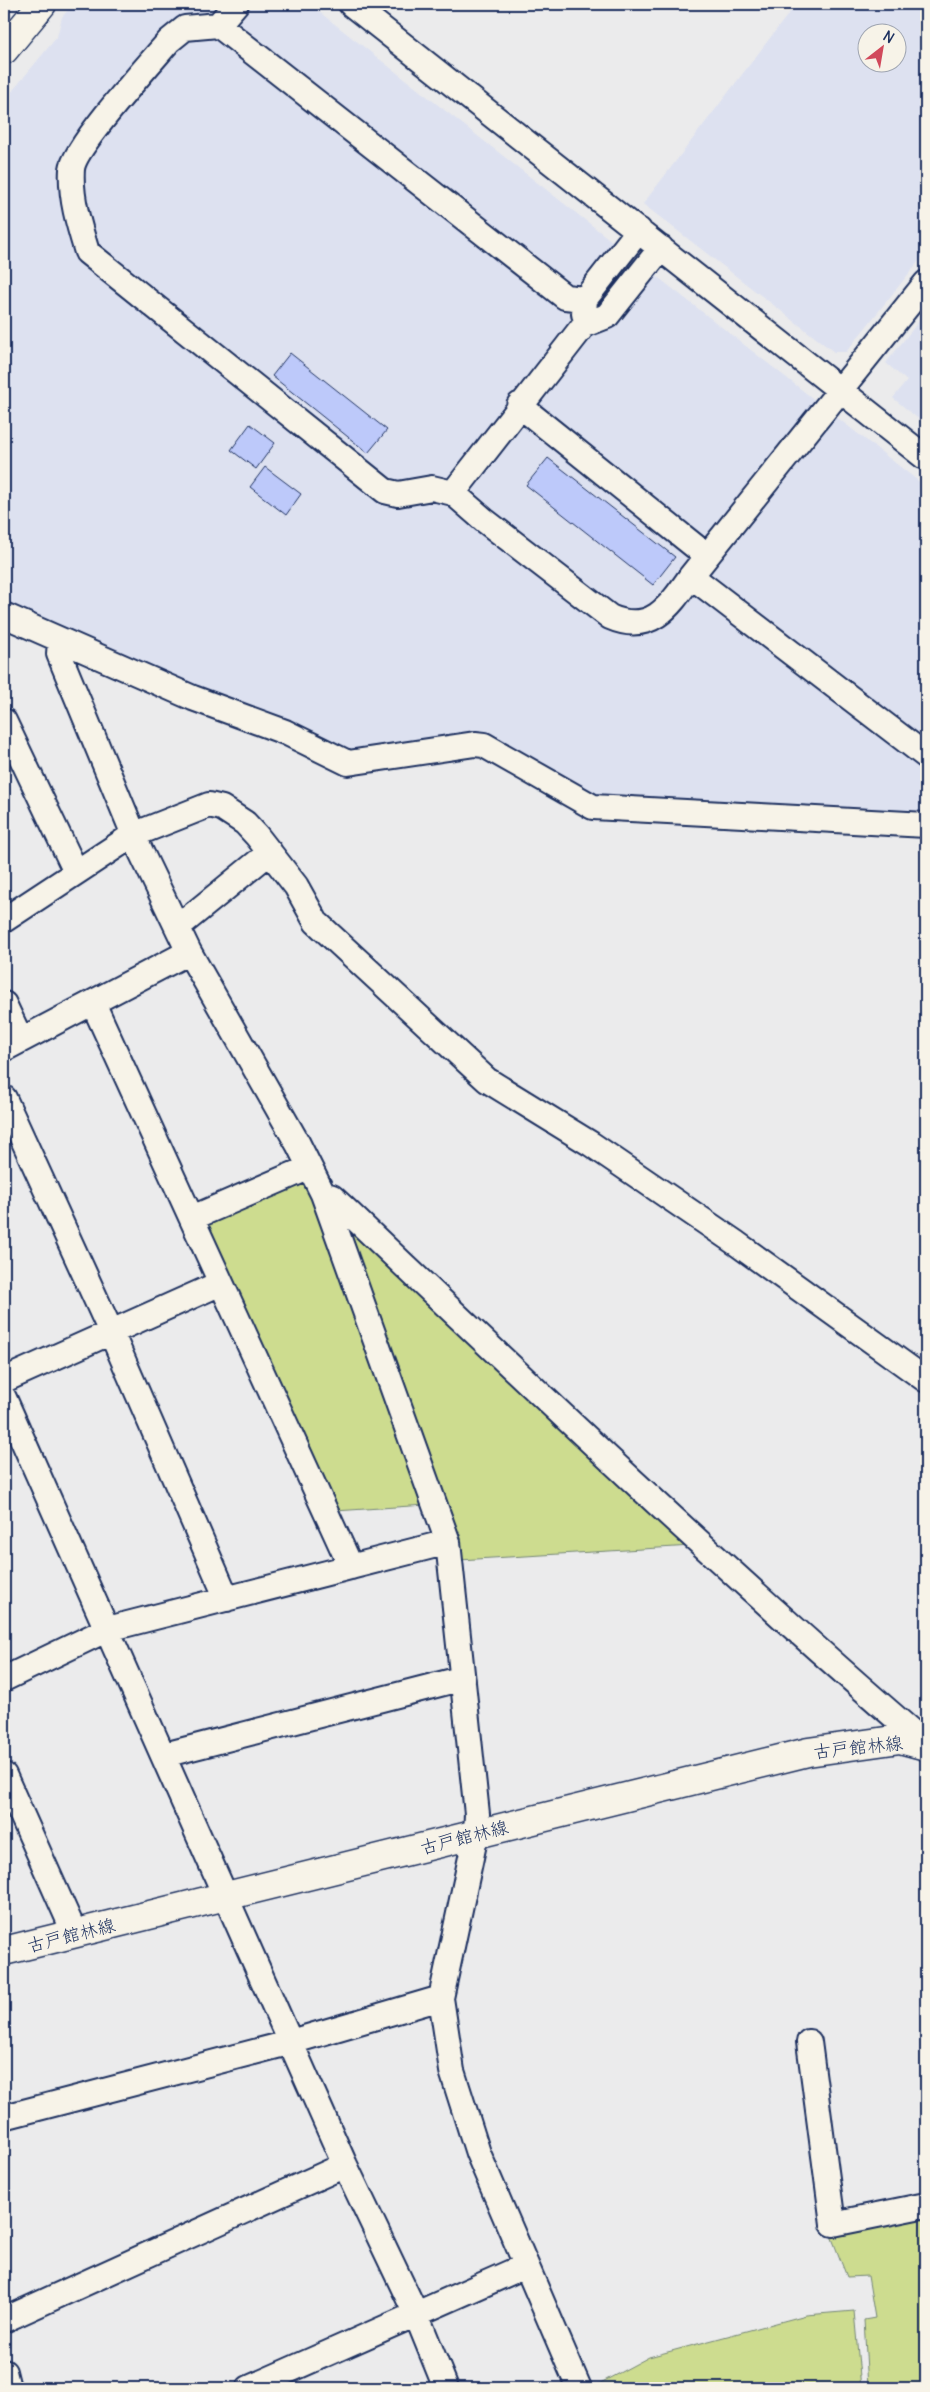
<svg xmlns="http://www.w3.org/2000/svg" width="930" height="2392" viewBox="0 0 930 2392" font-family="Delius,'Klee One',sans-serif">
<style>
.built{fill:#dde1f0;fill-rule:evenodd}
.green{fill:#cddc8f;stroke:#748676}
.building{fill:#bdc9fa;stroke:#1b2f5e}
.lines{fill:none;stroke-linecap:round;stroke-linejoin:round}
.minor-casing{stroke:#1b2f5e;stroke-width:28}
.major-casing{stroke:#1b2f5e;stroke-width:31}
.minor{stroke:#f7f3e8;stroke-width:24}
.major{stroke:#f7f3e8;stroke-width:28}
.labels{text-anchor:middle;dominant-baseline:central;stroke-width:4;stroke-linejoin:round;paint-order:stroke}
.street-label{font-size:18px;fill:#1b2f5e;stroke:#f7f3e8}
</style>
<rect width="100%" height="100%" fill="#ebebec"/>
<filter id="ink" filterUnits="userSpaceOnUse"><feTurbulence type="fractalNoise" baseFrequency=".02" numOctaves="2"/><feDisplacementMap in="SourceGraphic" scale="10" xChannelSelector="R" yChannelSelector="G"/><feConvolveMatrix kernelMatrix="1 2 1 2 8 2 1 2 1" color-interpolation-filters="sRGB"/></filter>
<g filter="url(#ink)">
<path class="built" d="M73,4h236l617,483v327l-324,-17 -120,-65 -6,-1 -126,21 -306,-129 -40,-21v-504l5,-3 48,-58 5,-20z
M796,4h130v248l-80,100h-12l-191,-148zM868,32h30v30h-30z
M926,312v113l-33,-27 14,-17 -21,-18z"/>
<path class="green" d="M306,1178l120,327 -91,6 -141,-287z
M336,1209l356,337 -233,14z
M926,2212v176h-58l-4,-68 11,-2 -7,-42 -21,1 -17,-44z
M854,2311l7,77 -268,-1 56,-30 157,-42z"/>
<path class="building" d="M290,353l97,77 -19,23 -96,-77z
M250,424l25,19 -19,26 -25,-19z
M548,458l127,99 -22,28 -127,-100z
M265,467l36,27 -15,21 -36,-28z"/>
<g class="lines">
<g class="minor-casing">
<path id="minor" d="M351,4l575,454
M218,25l18,-21
M926,283l-235,293 235,180
M585,299l-20,-2 -347,-272 -33,3 -16,13c-18,21 -95,106 -97,128 -2,28 7,57 15,83l298,239 13,3 34,-6 21,5 131,-168 23,-9 54,-68
M584,314l1,-15 54,-69
M519,405l188,151
M453,493l31,27 126,97c41,18 60,-11 81,-41
M4,615l189,83 92,34 63,31 127,-19 9,1 109,62 333,18
M60,641l-1,13 82,198 48,100 109,192 25,50 125,348 29,272 -1,20 -35,164 11,73 26,82 101,235
M4,721l72,151
M4,920l129,-85 76,-30 13,3 23,15 12,13 39,50 20,36 171,158 104,64 145,99 190,137
M177,925l7,-3 86,-70
M93,1003l258,564
M4,1004l17,36
M4,1049l185,-97
M4,1098l107,234 116,267
M323,1194l9,3 12,11c191,182 382,364 582,536
M192,1218l116,-50
M4,1380l217,-97
M4,1398l341,767 71,149 30,74
M4,1679l104,-50 340,-87
M164,1755l288,-74h11
M4,1775l71,159
M809,2042l24,182 93,-19
M4,2117l273,-71 164,-48
M4,2320l341,-155
M4,2372l4,16
M249,2388l276,-122"/>
</g>
<g class="major-casing">
<path id="major" d="M4,50l38,-46
M4,1951l804,-199 92,-13 26,7"/>
</g>
<use href="#minor" class="minor"/>
<use href="#major" class="major"/>
</g>
</g>
<g class="labels">
<g class="street-label">
<text transform="translate(858 1747) rotate(-6)">古戸館林線</text>
<text transform="translate(464 1837) rotate(-14)">古戸館林線</text>
<text transform="translate(71 1935) rotate(-14)">古戸館林線</text>
</g>
</g>
<rect width="930" height="2392" fill="none" stroke="#f7f3e8" stroke-width="20"/>
<rect x="10" y="10" width="910" height="2372" fill="none" stroke="#1b2f5e" stroke-width="2" filter="url(#ink)"/>
<g transform="translate(882 48) rotate(31)"><circle r="24" fill="#f7f3e8" stroke="#9fa5b1"/>
<path d="M0-4L9 19L0 12L-9 19Z" fill="#d1495b"/>
<text y="-8" font-size="14" font-weight="bold" text-anchor="middle" fill="#1b2f5e">N</text>
</g>
</svg>
